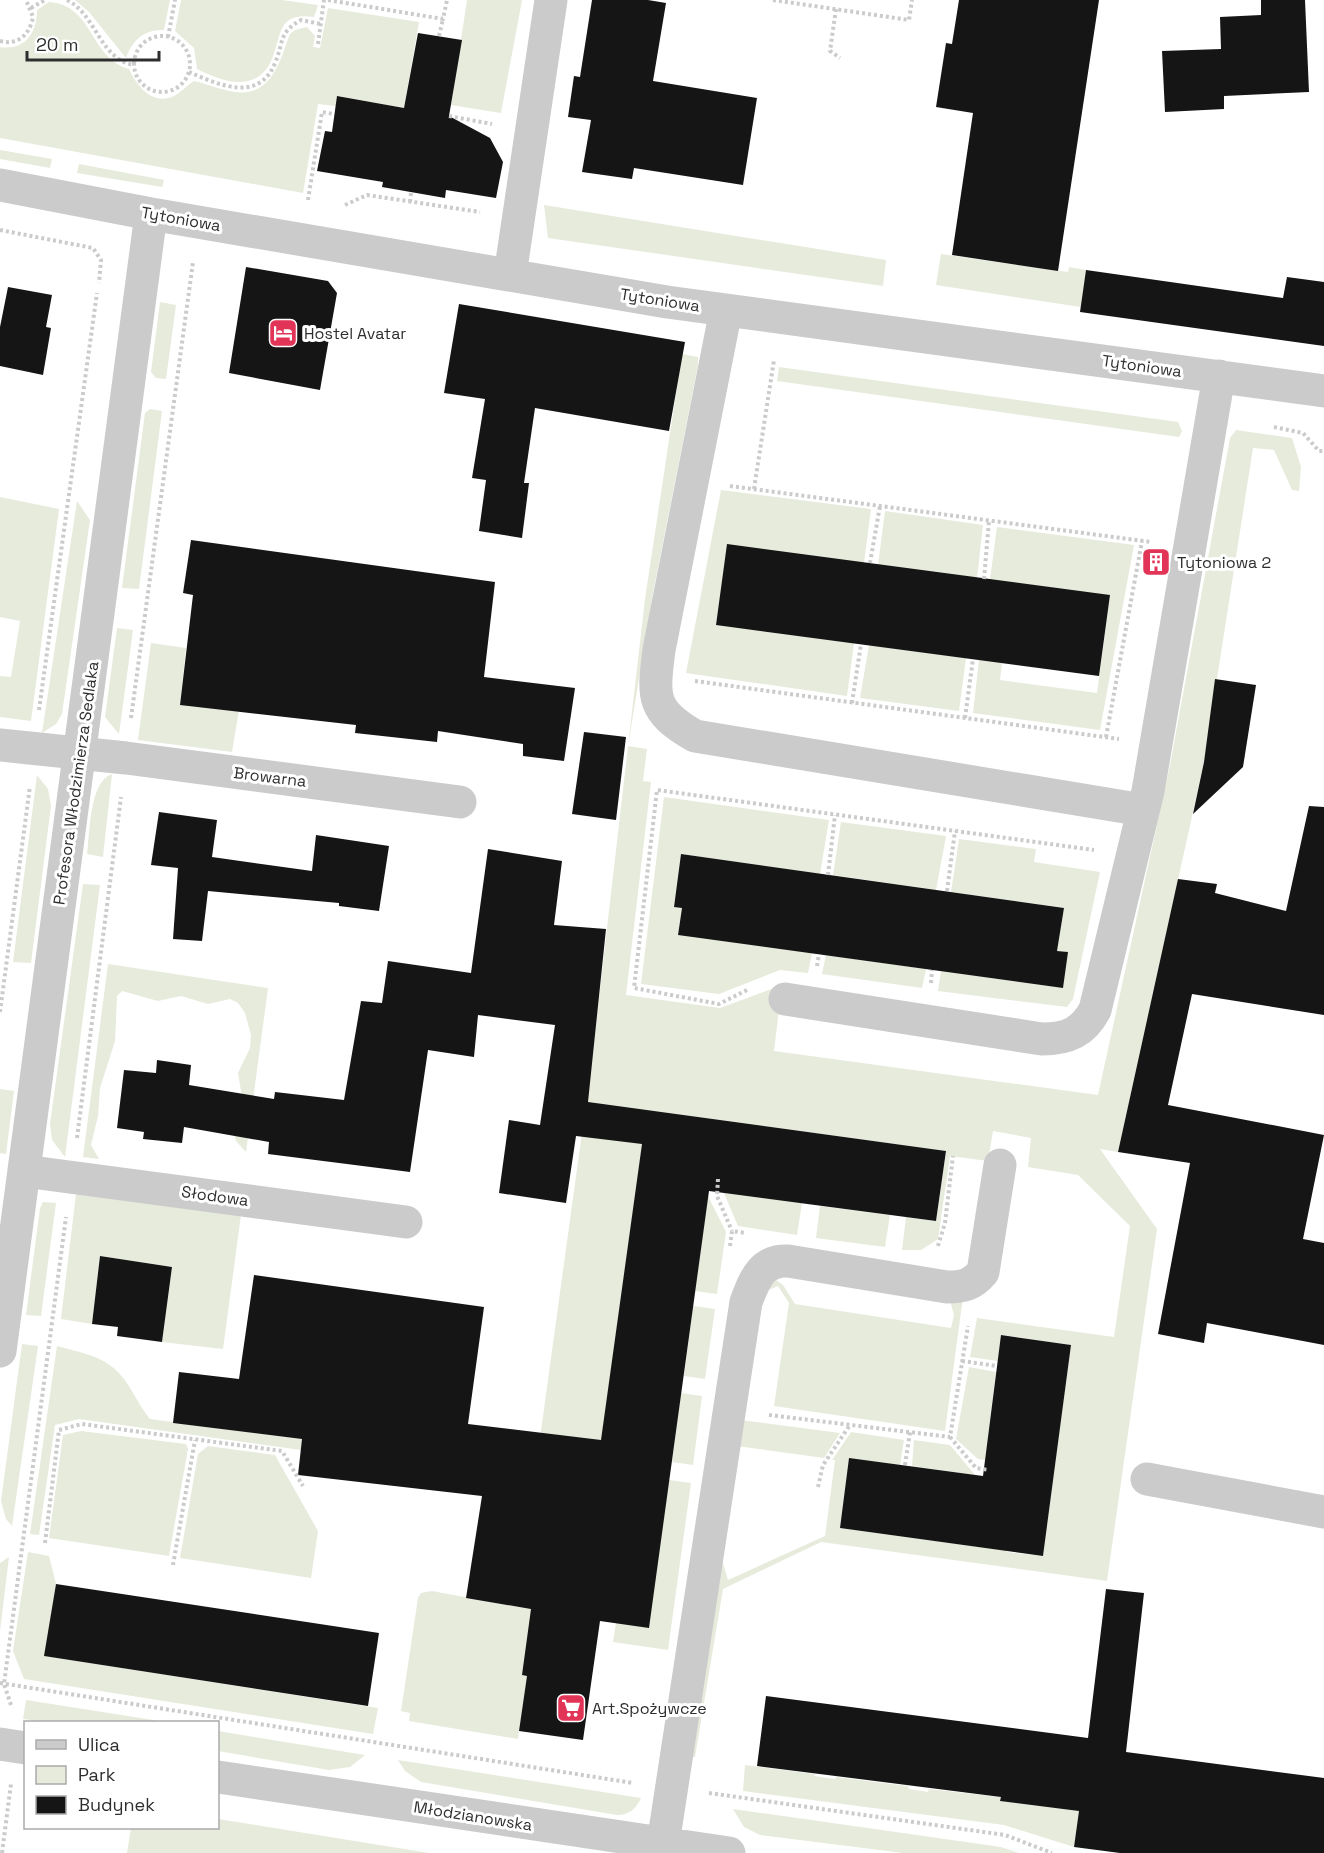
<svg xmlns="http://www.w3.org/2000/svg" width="1324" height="1853" viewBox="0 0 1324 1853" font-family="'Space Grotesk',sans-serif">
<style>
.green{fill:#e6ebdc}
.building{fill:#151515}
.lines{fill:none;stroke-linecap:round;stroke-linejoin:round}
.path{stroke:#cbcbcb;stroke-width:4;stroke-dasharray:3 3;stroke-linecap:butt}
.minor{stroke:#cbcbcb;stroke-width:33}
.labels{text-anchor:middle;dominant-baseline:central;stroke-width:6;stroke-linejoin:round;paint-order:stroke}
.street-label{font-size:16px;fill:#2e2e2e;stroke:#fff}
.poi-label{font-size:16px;fill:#2e2e2e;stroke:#fff;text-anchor:start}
</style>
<rect width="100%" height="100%" fill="#fff"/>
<path class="green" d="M75,0h95l-6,30c-19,-1 -32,10 -38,28l-37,-46z
M181,0h101l36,5 -4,12c-37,-5 -32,18 -42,42 -15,35 -49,23 -75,10l-3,-21 -19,-17z
M467,0h55l-21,113 -50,-8z
M49,2c45,3 40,56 80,67 8,17 23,37 45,27 8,-4 13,-11 20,-15 14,3 27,9 41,11 37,5 45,-32 55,-58l5,-4 12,-3 8,9 -2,11 7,1 8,-40 91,14 -15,86 -66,-12 -2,10 -18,-2 -15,89 -303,-55v-91c25,4 37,-14 37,-37z
M0,150l52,9 -2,9 -50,-9z
M79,164l85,16 -2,7 -85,-14z
M544,205l342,55 -3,26 -335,-48z
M941,254l127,18 1,-5 17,3 -5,37 -145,-22z
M160,302l16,3 -10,74 -10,-1 -5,-6z
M682,354l16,3v8l-45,228 -25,153 19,3 -4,32 8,1 -25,213 94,13 62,-23 -8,66 324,44 72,-330 60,-327 6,-8 56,8 9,29 -2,24 -7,-1 -18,-40 -21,-2 -49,314 -86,390 -18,-3 57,80 -50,352 -286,-39 -98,47 -28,168h-3l30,-197 6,20 97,-44 10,-76h-3l19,-28 53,8 -4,25 -51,-6 -9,69 154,21 14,-9 -1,12 36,4 28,-211 -69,-10 -4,26 -28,-4 7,-39 137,19 16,-111 -52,-51 -50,-8 3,-29 -38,-7 -5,30 -38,-5 -12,83 -17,11h-19l4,-33 30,4 10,-70 -299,-41 -65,470 -60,95 5,1 -9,63 -109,-18 1,-8 -9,-2 17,-113 3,-5 11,-2 70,13 24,-64 65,-473 54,-468z
M779,367l399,55 4,9 -3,6 -402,-56z
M150,409l12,2 -23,178 -17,-1 23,-175z
M721,490l150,19 -7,54 -135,-18 -13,79 138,19 -7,53 -161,-23z
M0,497l59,12 -28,212 -31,-4v-41l11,1 9,-56 -20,-4z
M77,501l13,19 -28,194 -6,10 -14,9z
M885,511l98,14 -6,53 -99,-13z
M997,527l137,18 -34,185 -127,-17 6,-53 23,3 -2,17 97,13 13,-97 -120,-17z
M117,628l16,2 -14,104 -14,-17z
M151,643l35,5 -6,56 59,6 -7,42 -94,-12z
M869,645l97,13 -7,53 -99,-13z
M112,774l-9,83 -16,-3c3,-21 2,-72 25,-80z
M37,775l11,14 3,17 -20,157 -18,-1z
M664,797l165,23 -9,54 -139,-20 -7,52 8,2 -4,26 134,19 -4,20 -28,-3 -61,24 -78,-10z
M841,822l105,14 -10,54 -103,-15z
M959,839l77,10 -2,13 66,10 -27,127 -6,8 -129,-16 3,-20 122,17 4,-36 -10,-1 7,-43 -113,-16z
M83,884l17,1 -35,272 -13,-17 -2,-16z
M826,955l100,14 -4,19 -100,-14z
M108,964l160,24 -22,164 -10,-11 -2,-7 8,-37 -4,-24 12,-25 1,-13 -6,-22 -7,-10 -8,-4 -22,5 -27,-8 -23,5 -36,-10 -5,5 -2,45 -15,47 -2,28 -7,29 8,14 -16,-2z
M0,1089l14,2 -8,63 -6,-1z
M724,1193l78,10 -5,32 -59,-9z
M76,1194l165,21 -18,134 -61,-7 10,-75 -72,-11 -8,68 -31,-5z
M708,1196l18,36 -9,62 -22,-3z
M43,1202l13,1 -15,113 -15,-1 14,-107z
M820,1206l70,9 -5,32 -69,-9z
M776,1280l7,5 12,19 156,24 3,-13 -6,-22 15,4 -18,134 -171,-25 15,-103 -11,-17 -17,7z
M693,1306l22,3 -10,70 -21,-3z
M22,1344l16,2 -26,180 -6,-7 -5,-18z
M57,1346c25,7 50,10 67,33 10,13 15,27 26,40l152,20 -1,11 -222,-31 -24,6 -16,110 -9,-1z
M969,1367l27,5 -11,88 -7,-1 -22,-20z
M681,1393l21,3 -9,69 -21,-3z
M740,1420l100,13 -16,25 -87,-12z
M81,1431l105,13 2,5 -19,107 -120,-18 14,-103z
M914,1440l36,5 25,30 -63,-9z
M208,1446l67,9 43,76 -7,47 -131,-20 18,-104z
M669,1480l22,3 -23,167 -55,-8 3,-19z
M28,1552l21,4 7,28 -11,72 333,52 -5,26 -349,-55 -11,-28z
M9,1557l-9,74v-68z
M26,1700l140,22h-120l-23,-3z
M218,1731l147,24 -15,12 -21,3 -111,-19z
M398,1760l243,38c-5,11 -12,17 -24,17l-196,-33 -16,-11z
M745,1765l70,9 -1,2 21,3 1,-2 72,9 1,3 19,3 1,-3 72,8v4l79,7 -6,39 -70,-22 -261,-34z
M733,1809l268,38 18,6h-116l-143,-18 -16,-8z
M218,1819l211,34h-302l4,-25h87z"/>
<path class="building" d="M592,0h56l18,3 -13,78 104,17 -14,87 -109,-17 -2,11 -50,-7 9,-52 -23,-3 6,-41 6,1z
M959,0h140l-41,271 -106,-16 21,-142 -37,-6 10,-64 6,1z
M1261,0h44l4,92 -85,4v13l-59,3 -3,-61 59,-2 -1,-32 41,-2z
M418,33l44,7 -13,76 41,22 13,24 -7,36 -50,-8 -1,8 -63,-11 1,-5 -66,-11 8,-40 7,1 5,-36 67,12z
M246,267l82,14 9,12 -17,97 -91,-17z
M1086,270l197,28 4,-21 37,5v64l-244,-34z
M8,287l44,8 -6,32 5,1 -8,47 -43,-9v-39z
M459,304l226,38 -16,89 -134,-23 -11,75h5l-7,55 -43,-7 7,-51 -14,-2 13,-79 -41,-6z
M191,540l304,42 -11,95 91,11 -11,73 -41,-5v-12l-85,-13 -1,11 -82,-9 1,-8 -176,-20 13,-110 -10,-2z
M727,544l383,51 -11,81 -383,-51z
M1215,679l41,6 -13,82 -50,47 11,-52z
M584,732l42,5 -10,83 -44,-6z
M1309,806l15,1v208l-132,-21 -24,111 156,30 -21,104 21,4v102l-117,-22 -3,20 -46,-9 32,-171 -72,-11 60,-273 39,5 -2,9 71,18z
M159,812l58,8 -5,37 100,14 4,-36 73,11 -10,65 -40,-5v-3l-131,-12 -6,50 -29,-2 5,-71 -27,-3z
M488,849l74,12 -8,64 52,4 -18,173 358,49 -10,70 -227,-30 -60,437 -49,-7 -17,119 -64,-9 8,-55 -5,-1 9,-66 -65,-11 16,-102 -184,-21 4,-36 -129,-16 6,-51 60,7 15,-104 230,32 -16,117 133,16 41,-296 -66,-8 -10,67 -67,-10 10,-73 31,5 15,-100 -77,-10 -4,42 -46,-7 -18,122 -142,-18 1,-12 -85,-15 -2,16 -39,-4 1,-7 -27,-4 7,-58 32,3 1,-13 34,5 -2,20 85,14 1,-7 69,8 17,-99 21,2 6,-42 83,12z
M681,854l383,54 -7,43 11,1 -5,36 -385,-53 4,-27 -8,-1z
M100,1256l72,11 -10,75 -45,-6 1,-9 -26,-3z
M1001,1335l70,10 -28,211 -203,-28 9,-70 134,18z
M56,1584l323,49 -11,73 -324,-50z
M1106,1589l38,4 -18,159 198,26v75h-204l-46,-6 5,-36 -79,-10 1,-4 -244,-31 9,-70 322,42z"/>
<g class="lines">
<path class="path" d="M67,0c29,14 33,60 67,65
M328,0l115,19 4,-19
M773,0l136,20 3,-20
M31,8l14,-8
M836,9l-6,42 10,7
M134 64a28 28 0 1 1 56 0a28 28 0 1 1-56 0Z
M439,36l4,-17
M168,37l7,-37
M0,41c18,5 30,-7 33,-24l-7,-17
M318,44l6,-44
M189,72c30,13 70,31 86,-9 9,-21 3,-30 26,-43l20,4
M449,116l43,8
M308,200l14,-88 12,2
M410,202l1,-10
M345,205l22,-10 113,17
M0,230l93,18 8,12 -2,23
M1274,427l29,6 16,18h5
M730,486l421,56
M754,489l20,-129
M870,563l10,-57
M984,579l5,-58
M695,681l424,58
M852,703l9,-59
M39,710l58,-417
M131,718l62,-456
M965,718l8,-59
M1106,737l36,-196
M828,875l7,-60
M947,891l8,-60
M817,966l2,-12
M931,983l1,-13
M747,990l-28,14 -85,-16 23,-198 437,60
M0,1012l30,-226
M77,1138l44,-341
M718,1179l-1,17 15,35
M730,1246l2,-15 14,2
M938,1246l7,-23 8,-67
M962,1361l35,5
M769,1415l181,22 18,-111
M950,1437l26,31 13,2
M905,1465l5,-33
M818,1487l5,-22 27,-40
M45,1543l14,-113 23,-6 200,27 21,35
M173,1565l22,-125
M0,1683l633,100
M11,1705l-7,-21 62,-467
M709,1793l296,42 47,18
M2,1853l9,-69"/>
<path class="minor" d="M0,185l151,29 516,88 657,89
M510,275l41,-275
M726,310l-67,340c-6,47 -8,61 36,86l448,74
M0,745l126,13 334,44
M785,999l257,40c26,0 41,-7 53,-29l53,-219 71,-415
M24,1171l382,51
M0,1351l151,-1137
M1147,1479l177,33
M0,1744l26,4
M218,1777l511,76
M663,1844l83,-542c9,-23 15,-42 42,-41l159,26c16,0 25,-2 36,-15l17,-107"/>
</g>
<defs>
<g id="hotel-square" transform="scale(1.5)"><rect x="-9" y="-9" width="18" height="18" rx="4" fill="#e13457" stroke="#fff"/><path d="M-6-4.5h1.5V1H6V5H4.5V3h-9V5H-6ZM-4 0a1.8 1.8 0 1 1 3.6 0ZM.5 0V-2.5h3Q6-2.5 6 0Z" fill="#fff"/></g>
<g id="building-square" transform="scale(1.5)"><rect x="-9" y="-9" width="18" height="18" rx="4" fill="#e13457" stroke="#fff"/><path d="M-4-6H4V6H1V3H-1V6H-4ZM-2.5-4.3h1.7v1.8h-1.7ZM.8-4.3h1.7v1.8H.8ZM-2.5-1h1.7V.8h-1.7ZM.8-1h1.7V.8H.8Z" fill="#fff"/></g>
<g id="supermarket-square" transform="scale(1.5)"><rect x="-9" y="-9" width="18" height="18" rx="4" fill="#e13457" stroke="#fff"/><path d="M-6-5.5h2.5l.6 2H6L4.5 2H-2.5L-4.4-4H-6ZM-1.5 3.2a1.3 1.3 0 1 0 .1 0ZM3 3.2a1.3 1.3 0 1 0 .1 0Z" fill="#fff"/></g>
</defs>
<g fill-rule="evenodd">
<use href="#hotel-square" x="283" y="333"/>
<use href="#building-square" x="1156" y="562"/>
<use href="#supermarket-square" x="571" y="1708"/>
</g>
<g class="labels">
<g class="street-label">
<text transform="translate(181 219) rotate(10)">Tytoniowa</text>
<text transform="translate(660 300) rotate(9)">Tytoniowa</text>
<text transform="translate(1142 366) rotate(8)">Tytoniowa</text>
<text transform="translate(270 777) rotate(7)">Browarna</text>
<text transform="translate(76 783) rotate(-82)">Profesora Włodzimierza Sedlaka</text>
<text transform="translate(215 1196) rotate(8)">Słodowa</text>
<text transform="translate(473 1816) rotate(9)">Młodzianowska</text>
</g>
<g class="poi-label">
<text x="304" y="333">Hostel Avatar</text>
<text x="1177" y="562">Tytoniowa 2</text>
<text x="592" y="1708">Art.Spożywcze</text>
</g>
</g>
<rect x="24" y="1721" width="195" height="108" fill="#ffffff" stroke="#ababab" stroke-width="1.5"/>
<rect x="36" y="1740" width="30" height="9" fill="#cbcbcb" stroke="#ababab" stroke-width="1.5"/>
<text x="78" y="1751" font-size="18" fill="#2e2e2e">Ulica</text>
<rect x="36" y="1766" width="30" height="18" fill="#e6ebdc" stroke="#ababab" stroke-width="1.5"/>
<text x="78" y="1781" font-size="18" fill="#2e2e2e">Park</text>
<rect x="36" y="1796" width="30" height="18" fill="#151515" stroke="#ababab" stroke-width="1.5"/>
<text x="78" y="1811" font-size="18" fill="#2e2e2e">Budynek</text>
<path d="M27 51v9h132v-9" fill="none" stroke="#2e2e2e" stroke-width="3"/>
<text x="36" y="51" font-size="18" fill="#2e2e2e" stroke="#ffffff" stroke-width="4.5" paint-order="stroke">20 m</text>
</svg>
